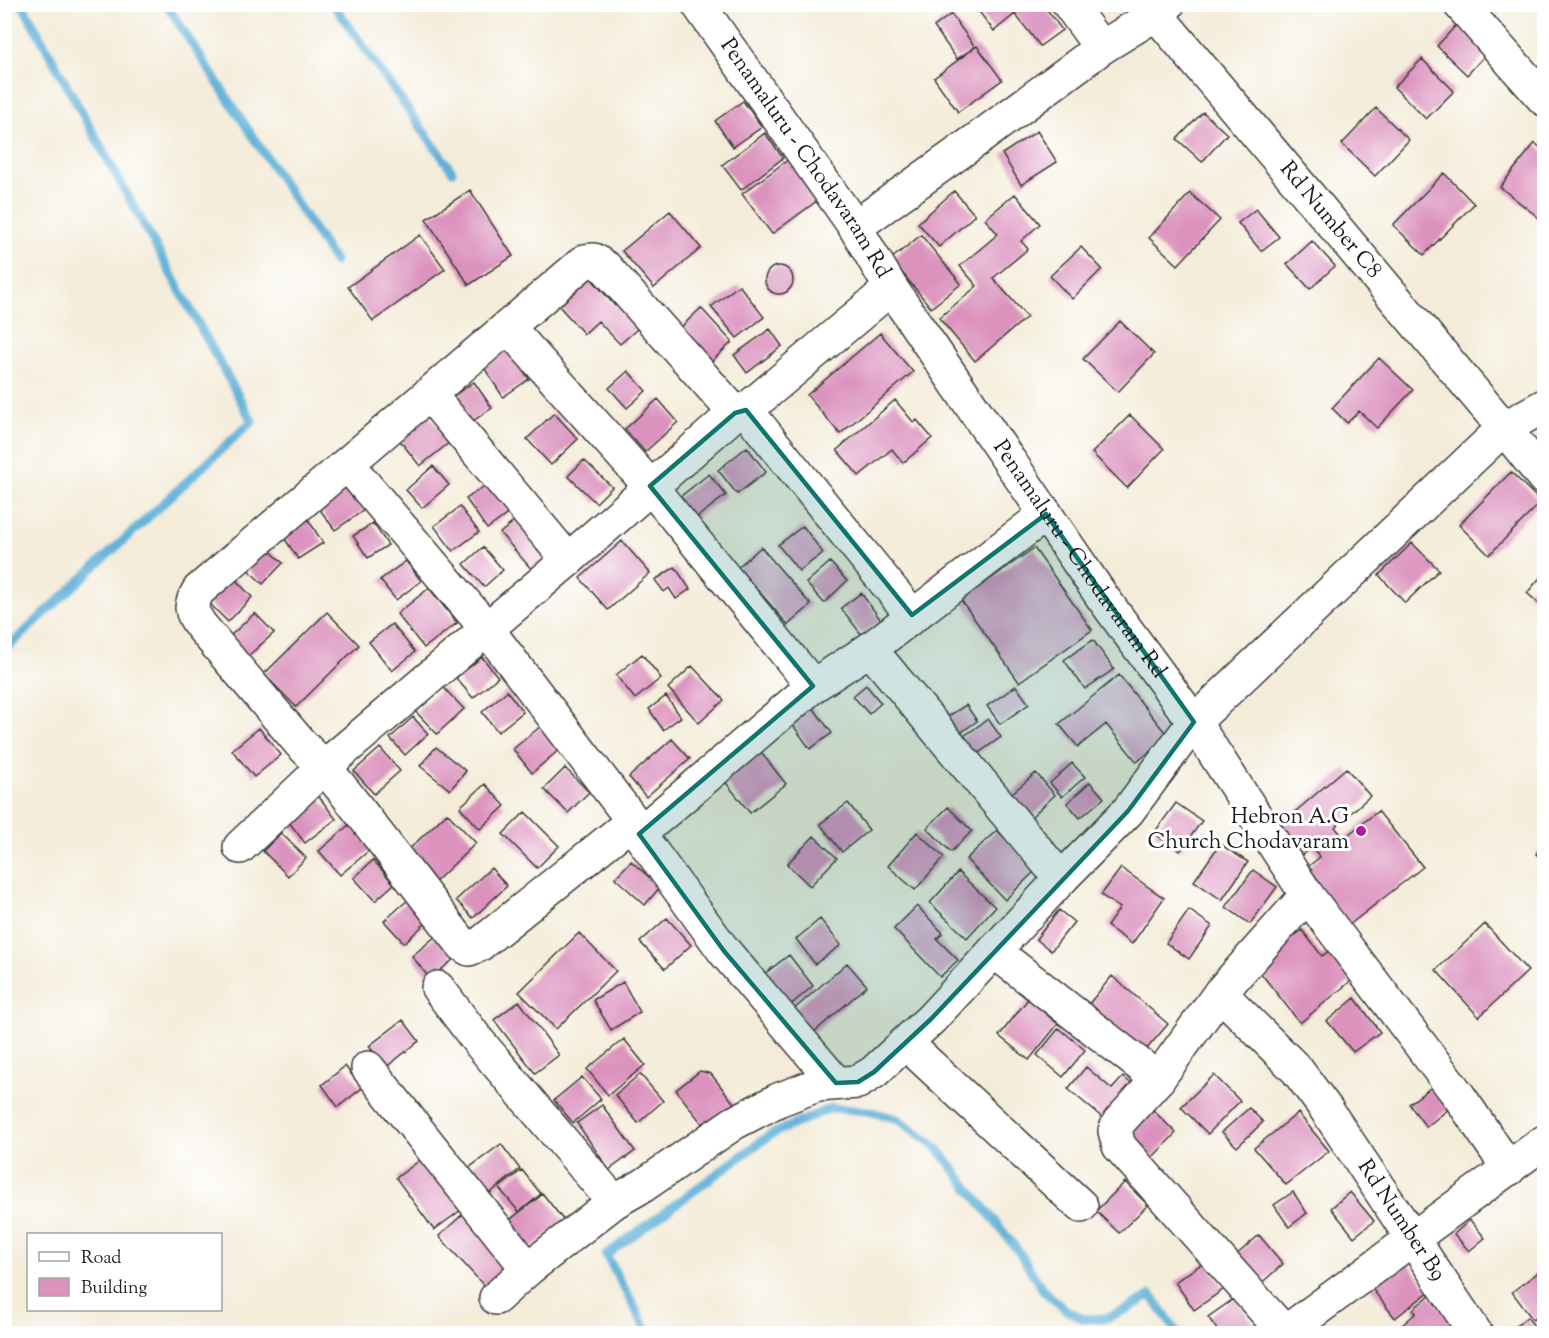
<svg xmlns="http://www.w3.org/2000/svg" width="1549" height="1338" viewBox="0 0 1549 1338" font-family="'Sorts Mill Goudy',serif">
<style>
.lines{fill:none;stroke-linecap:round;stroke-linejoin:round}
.stream{stroke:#5bafd7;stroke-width:9}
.building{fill:#db93be}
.minor-casing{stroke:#3c3b38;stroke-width:36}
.tertiary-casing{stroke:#3c3b38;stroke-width:36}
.minor{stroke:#fff;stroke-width:33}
.tertiary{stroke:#fff;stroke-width:33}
.marked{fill:#0f766e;fill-opacity:0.2;stroke:#0f766e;stroke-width:4.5;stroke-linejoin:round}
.poi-dot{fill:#b5179e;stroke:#fff;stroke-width:2}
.labels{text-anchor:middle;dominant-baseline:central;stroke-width:6;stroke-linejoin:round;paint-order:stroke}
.street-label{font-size:22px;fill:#1c1c1c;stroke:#fff}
.poi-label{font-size:22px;fill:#1c1c1c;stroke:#fff;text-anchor:end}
</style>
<rect width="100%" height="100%" fill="#fff"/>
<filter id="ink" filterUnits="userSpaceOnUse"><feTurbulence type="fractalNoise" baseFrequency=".0167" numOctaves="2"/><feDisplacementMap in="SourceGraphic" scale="12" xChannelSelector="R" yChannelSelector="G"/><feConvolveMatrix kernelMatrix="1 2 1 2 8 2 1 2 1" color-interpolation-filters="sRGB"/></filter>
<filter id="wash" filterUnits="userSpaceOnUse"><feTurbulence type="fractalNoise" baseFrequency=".008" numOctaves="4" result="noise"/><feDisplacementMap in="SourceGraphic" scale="24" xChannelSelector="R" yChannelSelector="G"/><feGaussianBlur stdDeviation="1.35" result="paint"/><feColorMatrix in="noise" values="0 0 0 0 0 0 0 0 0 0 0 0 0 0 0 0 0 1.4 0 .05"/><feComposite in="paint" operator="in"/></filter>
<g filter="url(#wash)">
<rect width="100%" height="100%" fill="#f4ecd9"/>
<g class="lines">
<path class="stream" d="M166,4l169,258
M333,4l119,167
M4,651l248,-230 -230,-417
M649,1334l-43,-79 164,-120 61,-27 37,3 30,8 39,29 82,104 24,38 23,20 18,9 22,-1 19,-8 26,-15 27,39"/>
</g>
<g id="blocks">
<path class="building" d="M973,4h70l19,26 -22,16 -25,-32 -21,17z
M951,14l24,33 -18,12 -23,-32z
M1460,21l30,29 -23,25 -30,-29z
M977,46l25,34 -44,32 -24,-34z
M1422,59l32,32 -28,28 -32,-32z
M743,101l19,26 -29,20 -18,-26z
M1376,108l33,32 -34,36 -33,-32z
M1203,112l24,22 -25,28 -25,-23z
M1037,131l20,31 -36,23 -19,-31z
M765,133l18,25 -42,32 -19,-25z
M1535,143l9,8v60l-5,7 -39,-31z
M789,159l29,41 -46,34 -30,-40z
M1444,173l30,31 -50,51 -31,-30z
M470,190l43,66 -44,29 -43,-66z
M954,191l21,24 -36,32 -21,-24z
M1190,193l30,27 -42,45 -29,-27z
M1015,194l25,30 -19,17 7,8 -35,29 34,39 -52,44 -36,-43 38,-32 -17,-20 38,-32 -13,-15z
M1256,209l23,28 -18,14 -23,-28z
M670,211l31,37 -47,40 -32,-37z
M420,235l25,34 -72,52 -25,-34z
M921,235l40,49 -30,24 -40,-49z
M1312,241l23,25 -25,23 -23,-25z
M1081,247l21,22 -30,30 -22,-23z
M765 280a14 14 0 1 1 28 0a14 14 0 1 1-28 0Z
M591,278l24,28 6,-6 22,24 -23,20 -22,-23 -14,13 -25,-28z
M739,285l25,32 -27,21 -26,-31z
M701,308l31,34 -24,23 -31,-34z
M1120,321l34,33 -36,38 -35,-33z
M770,329l12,17 -35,27 -13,-18z
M880,333l33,39 -73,62 -33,-39z
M509,348l20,31 -26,18 -20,-31z
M1379,358l34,32 -36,38 -18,-17 -12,12 -15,-15z
M628,371l18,20 -19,17 -18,-20z
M474,382l18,26 -25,17 -18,-26z
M658,399l20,23 -33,30 -20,-23z
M895,400l19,23 3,-3 15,18 -29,25 -11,-14 -33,27 -22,-26z
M427,413l23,29 -30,24 -23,-29z
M554,413l24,26 -27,26 -24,-26z
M1130,415l34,34 -37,39 -35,-35z
M747,447l19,25 -29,22 -19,-24z
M584,460l28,27 -16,16 -28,-27z
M433,466l16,19 -27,23 -16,-18z
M1511,472l30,30 -52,53 -30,-30z
M709,474l17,21 -34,26 -16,-21z
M344,482l20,28 -29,20 -20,-27z
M489,483l21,29 -23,17 -21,-30z
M460,507l19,25 -26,19 -19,-25z
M304,513l19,30 -25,16 -19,-29z
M517,519l33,37 -17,15 -33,-38z
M373,523l15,22 -20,13 -15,-22z
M803,526l20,27 -24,18 -21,-26z
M622,541l28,32 -42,37 -28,-32z
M1412,543l27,27 -34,33 -26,-28z
M264,545l19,18 -20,21 -19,-18z
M483,547l20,23 -19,17 -20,-23z
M761,547l50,58 -23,20 -50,-58z
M1034,548l58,82 -73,52 -58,-82z
M406,561l15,20 -25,19 -16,-20z
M830,562l17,19 -23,22 -18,-20z
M675,567l15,22 -14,10 -7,-11 -5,4 -9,-12z
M1544,573v35l-17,-15z
M231,575l21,22 -24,25 -22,-22z
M429,588l28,35 -33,25 -27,-34z
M861,593l20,27 -20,14 -20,-26z
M327,612l32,33 -63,62 -32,-33z
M255,613l19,20 -27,24 -17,-21z
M392,624l23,28 -23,19 -23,-29z
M1093,640l21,29 -29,20 -21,-29z
M642,654l19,24 -26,21 -19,-24z
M482,657l16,20 -25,21 -17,-20z
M692,666l32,34 -25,23 -31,-35z
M1119,675l49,61 -31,26 -31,-38 -28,23 -19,-23z
M866,685l15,18 -12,11 -16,-18z
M1016,686l13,18 -29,20 -13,-18z
M443,687l21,22 -27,25 -21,-22z
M507,691l16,21 -25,20 -16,-20z
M666,696l15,21 -18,13 -14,-21z
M811,705l21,28 -22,16 -20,-28z
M966,705l11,16 -24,17 -11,-18z
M413,717l15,17 -23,21 -15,-17z
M988,719l13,18 -28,20 -13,-18z
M541,726l19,23 -28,24 -19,-24z
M259,728l22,27 -27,22 -22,-27z
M672,739l18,20 -44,38 -17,-20z
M756,746l30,38 -36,29 -30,-38z
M436,747l30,24 -16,19 -30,-24z
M380,748l20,23 -26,23 -20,-23z
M1072,763l13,14 -23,20 -12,-14z
M565,768l24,24 -21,21 -24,-24z
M1346,768l24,28 -35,31 9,11 34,-27 45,56 -74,58 -44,-56 15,-12 -8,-10 -13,11 -25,-28z
M1036,773l19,22 -24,22 -20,-23z
M1090,782l14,16 -24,20 -13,-15z
M485,784l20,22 -25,23 -20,-22z
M316,793l20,26 -31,24 -20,-26z
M848,803l21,27 -27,22 -22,-28z
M1176,803l26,18 -22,30 -26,-18z
M948,807l24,24 -21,21 -24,-24z
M525,812l34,34 -22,22 -34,-34z
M447,813l29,30 -43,41 -29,-30z
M350,824l21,25 -31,26 -21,-24z
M997,830l39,40 -31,30 -39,-41z
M917,832l27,25 -29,33 -27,-24z
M281,833l25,25 -18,18 -25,-25z
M814,836l23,22 -27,28 -23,-22z
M1220,844l28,18 -26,38 -28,-19z
M1544,844v18l-8,-8z
M373,860l21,24 -19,17 -21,-23z
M631,861l29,26 -15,18 -30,-27z
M491,868l16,18 -34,32 -17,-18z
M1121,868l43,30 -32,46 -25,-18 13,-18 -19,-13z
M1253,870l24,17 -27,37 -24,-17z
M958,872l37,35 -28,31 -37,-35z
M409,899l19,22 -24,22 -20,-22z
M917,906l26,27 -6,6 21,21 -18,17 -46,-48z
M1059,910l15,12 -23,29 -15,-12z
M1189,910l23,16 -23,33 -23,-16z
M667,918l24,27 -26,24 -25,-27z
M820,919l21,26 -26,19 -19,-25z
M1485,924l43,47 -49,46 -43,-47z
M1302,930l20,26 7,-5 23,29 -52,43 -44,-56z
M579,933l37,38 -60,58 -37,-37z
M436,936l19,22 -25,21 -18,-23z
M789,955l24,31 -25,21 -25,-32z
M847,963l20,23 -55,48 -20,-23z
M1112,976l56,48 -29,34 -56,-47z
M623,982l17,30 -29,18 -18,-30z
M1355,998l25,34 -27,20 -26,-31z
M1028,999l30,25 -29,36 -30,-24z
M519,1001l40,54 -24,18 -41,-53z
M403,1020l16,21 -34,27 -16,-22z
M1059,1028l26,22 -22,27 -26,-22z
M624,1039l21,26 -37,30 -21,-26z
M345,1066l17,22 -24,19 -16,-22z
M1086,1067l26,22 11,-12 10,8 -29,34 -36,-30z
M700,1071l11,3 25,32 -29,24 -31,-40z
M640,1074l23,27 -25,22 -23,-28z
M1214,1075l26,26 -32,33 -27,-27z
M582,1077l19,22 -28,24 -19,-23z
M1433,1086l17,22 -24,19 -17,-23z
M602,1105l33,46 -26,19 -32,-47z
M1149,1106l27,27 -27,28 -27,-28z
M1249,1108l14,14 -26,25 -15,-15z
M1298,1113l31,38 -43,34 -32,-37z
M501,1144l19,25 -31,25 -20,-26z
M427,1155l38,52 -31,23 -38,-52z
M522,1170l19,24 -22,18 -20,-24z
M1125,1182l23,23 -29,28 -23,-22z
M1293,1192l14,21 -18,14 -15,-22z
M1350,1192l24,29 -20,16 -23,-29z
M543,1194l21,27 -36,29 -21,-28z
M464,1213l48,52 -26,23 -47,-52z
M1470,1220l15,18 -16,13 -15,-17z
M1259,1235l24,29 -26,23 -24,-29z
M1405,1259l25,32 -35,27 -25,-32z
M1206,1261l18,28 -30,21 -19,-28z
M1544,1268v52l-4,-6 -7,6 -21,-28z
M1430,1295l29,35 -4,4h-63l24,-21 -3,-4z
M1235,1298l25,34 -2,2h-38l-12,-17z
M1527,1317l14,17h-34z"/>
</g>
</g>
<g filter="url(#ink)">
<use href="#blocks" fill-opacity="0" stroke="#3c3b38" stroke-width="1.5"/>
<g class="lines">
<g class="minor-casing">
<g id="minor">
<path d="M1069,4l32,44"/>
<path d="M1460,4l84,95"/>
<path id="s1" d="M1156,14l348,414 40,50"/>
<path d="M855,227l127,-91 119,-88 55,-34 12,-10"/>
<path d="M508,327l142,159 163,200"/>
<path d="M429,394l139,166"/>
<path d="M746,410l166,205"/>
<path d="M347,464l140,165 146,192 6,13 85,117 112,132"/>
<path d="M870,649l191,230"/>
<path d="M633,821l-154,124 -10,4 -6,-4 -119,-154 -20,-24 244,-207 167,-147 11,-3 145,-122"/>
<path d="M639,834l174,-148 57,-37 176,-135"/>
<path d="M240,847l84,-80 -24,-24 -99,-117c-11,-16 -12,-19 -2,-36l386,-329 9,-1 12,8 129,145"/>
<path d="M994,951l164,128"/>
<path d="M438,988l40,53 136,161"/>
<path id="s2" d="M1220,993l77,77 29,39 150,225"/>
<path d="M906,1043l175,163"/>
<path d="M368,1068l160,201"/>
<path d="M496,1298l32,-29 86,-67 30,-17 90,-62 44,-23 39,-15 41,-3 16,-10 57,-53 130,-140 67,-68 66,-89 113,173 152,201 50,73"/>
<path d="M1284,1332l-165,-186 -4,-15 4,-9 39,-43 62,-86 87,-98"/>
<path d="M1283,1334l261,-192"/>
</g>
</g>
<g class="tertiary-casing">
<g id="tertiary">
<path id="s3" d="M698,4l157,223 36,61 212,310 91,124 310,-294 40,-22"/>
</g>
</g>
<use href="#minor" class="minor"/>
<use href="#tertiary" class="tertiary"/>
</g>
</g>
<path class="marked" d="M746,410l166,205 134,-101 148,208 -66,89 -197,208 -57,53 -16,10 -22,1 -112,-132 -85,-117 174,-148 -163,-200 85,-73z"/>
<circle class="poi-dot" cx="1361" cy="831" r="6"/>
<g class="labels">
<g class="street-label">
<text stroke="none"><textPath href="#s3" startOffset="188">Penamaluru - Chodavaram Rd</textPath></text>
<text stroke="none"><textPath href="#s1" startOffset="270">Rd Number C8</textPath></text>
<text stroke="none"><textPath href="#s3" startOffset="674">Penamaluru - Chodavaram Rd</textPath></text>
<text stroke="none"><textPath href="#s2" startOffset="292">Rd Number B9</textPath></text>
</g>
<g class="poi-label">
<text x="1349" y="818">Hebron A.G<tspan x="1349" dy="25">Church Chodavaram</tspan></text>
</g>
</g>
<rect width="1549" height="1338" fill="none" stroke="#fff" stroke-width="24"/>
<rect x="27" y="1233" width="195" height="78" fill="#ffffff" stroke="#a4a4a4" stroke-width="1.5"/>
<rect x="39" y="1252" width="30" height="9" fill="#ffffff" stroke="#a4a4a4" stroke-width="1.5"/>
<text x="81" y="1263" font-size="18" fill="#1c1c1c">Road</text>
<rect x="39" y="1278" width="30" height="18" fill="#db93be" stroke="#a4a4a4" stroke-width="1.5"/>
<text x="81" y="1293" font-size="18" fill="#1c1c1c">Building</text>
</svg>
